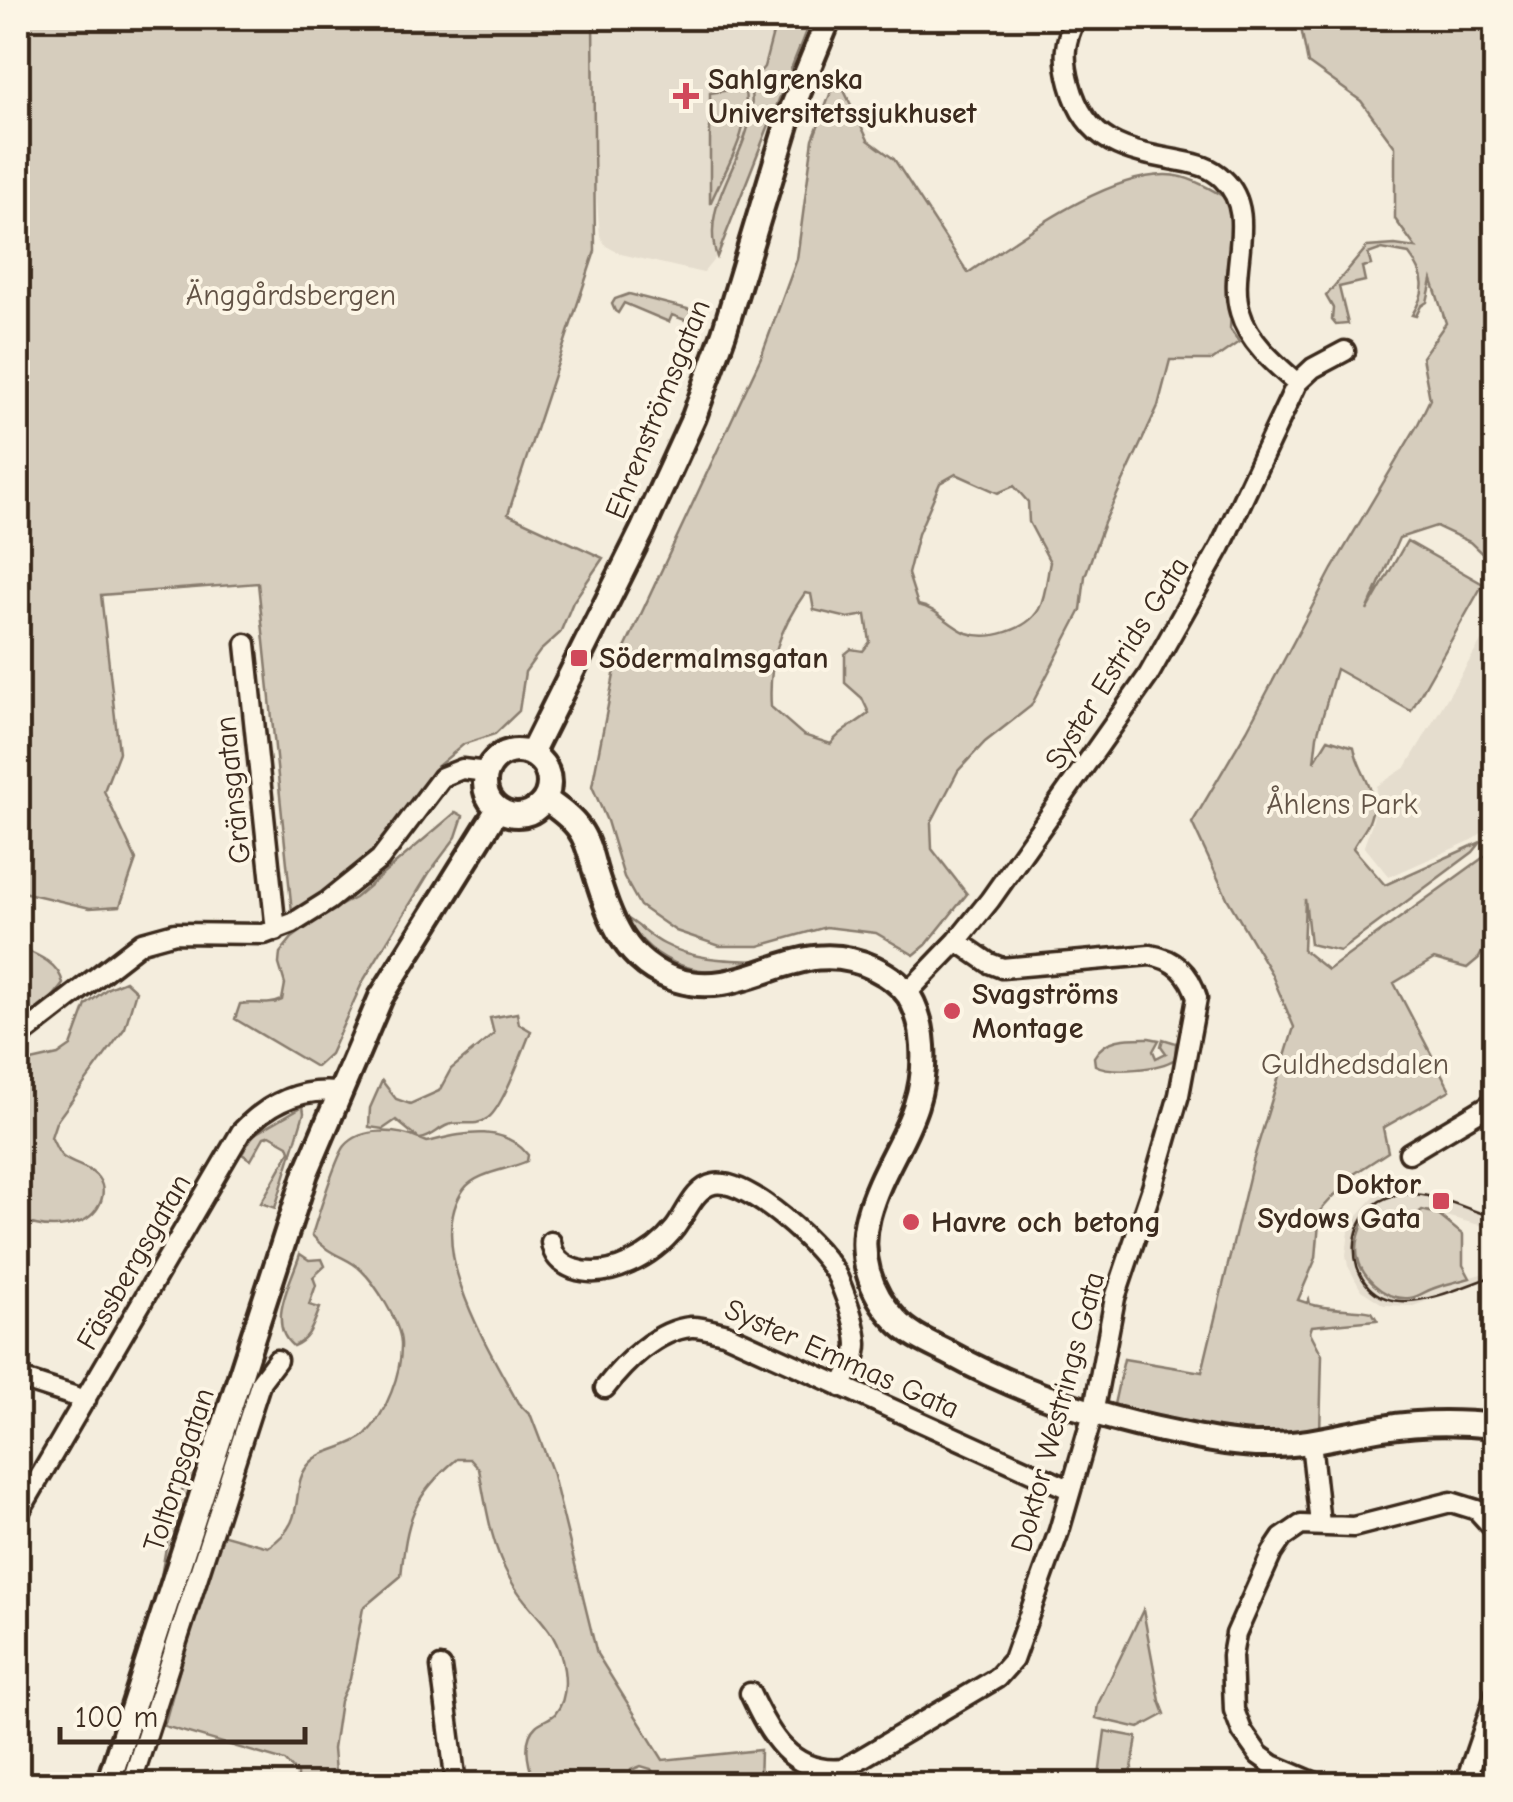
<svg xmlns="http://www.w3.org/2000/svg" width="1513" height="1802" viewBox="0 0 1513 1802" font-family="'Comic Neue',sans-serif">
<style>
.built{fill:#e5ddce}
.green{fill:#d6cdbd;stroke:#887c6e;stroke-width:2.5;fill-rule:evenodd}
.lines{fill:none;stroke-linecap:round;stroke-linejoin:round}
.street-casing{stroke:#3b2a1e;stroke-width:25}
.secondary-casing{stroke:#3b2a1e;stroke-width:30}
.street{stroke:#fcf5e5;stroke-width:18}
.secondary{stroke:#fcf5e5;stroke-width:22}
.tram{stroke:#3b2a1e;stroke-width:2.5}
.poi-dot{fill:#d1495b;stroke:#fcf5e5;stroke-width:4}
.labels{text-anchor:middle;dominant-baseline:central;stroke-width:8;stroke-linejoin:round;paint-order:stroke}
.poi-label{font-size:30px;font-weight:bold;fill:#3b2a1e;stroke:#fcf5e5;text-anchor:start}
.park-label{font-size:30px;fill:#625346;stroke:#fcf5e5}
.street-label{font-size:30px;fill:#3b2a1e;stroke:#fcf5e5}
</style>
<rect width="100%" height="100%" fill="#f4eddd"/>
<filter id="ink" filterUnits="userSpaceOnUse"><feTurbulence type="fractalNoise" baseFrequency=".01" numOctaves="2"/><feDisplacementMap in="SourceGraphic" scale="20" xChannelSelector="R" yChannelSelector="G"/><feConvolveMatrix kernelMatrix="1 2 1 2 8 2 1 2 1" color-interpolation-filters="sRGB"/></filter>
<g filter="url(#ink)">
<path class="built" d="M593,18h213l-86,234 -17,21 -82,-19 -15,-8 -6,-10 -5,-56z
M1495,618v205l-23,17 -83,37 -25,-31 9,-26 4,-34 29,-19z
M1400,1187l95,28v14l-73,-19 -22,17 19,69 14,-8 62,-18v7l-82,29 -29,-1 -23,-15 -13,-24 -2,-11 4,-31 26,-29z"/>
<path class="green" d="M18,18h575l2,233 -87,263 95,44 -30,44 -13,31 -20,18 -15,21 -6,39 -24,23 -31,10 -31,26 -39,60 -32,33 -30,24 -40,25 -34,-329 -157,12 18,157 -15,39 32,69 -16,46 -30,2 -72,-17z
M777,18h34l-94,239c-21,-61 46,-109 33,-173l14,-17z
M1299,18h196v548l-25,-24 -34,-16 -37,12 -32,73 40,-70 76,43 -72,127 -75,-42 -19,67 -3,26 14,-23 26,8c4,26 27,44 16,72 -3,10 -12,19 -17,29l32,37 96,-43 -8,10 -133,99 -30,-7 -5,-45 -2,51 25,20 167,-121v53l-10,20 4,16 -10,20 -12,10 -33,-9 -40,24 56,107 -67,38 5,24 -34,22 -34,37 -4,47 -18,42 9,3 2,-4 1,5c17,6 43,4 62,8l5,8 -65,6 -2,6 12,23 -2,79 -65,6 -142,-31 11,-50 78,13 51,-211 41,-134 -23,-54 -43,-73 -36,-77 55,-93 85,-161 85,-143 13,-27 -8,-42 24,-34 -14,-43 -5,22 -6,4 -5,10 -4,-1c15,-24 14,-39 -3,-61l-27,-5 -14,5 3,11 -9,2 3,14 -26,6 9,37 -12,1 -4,-5 1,-12 -7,-12 41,-49 28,-2 21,3 -21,-29v-72l-34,-46 -53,-38z
M837,76l31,64 26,19 74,114c49,-34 153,-111 214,-96 19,5 39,18 55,28l-7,124 9,13 -26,18h-43l-12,46 -54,117 -19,53 -4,34 -50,96 -46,36 -27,29 -27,52 1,26 35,45 -41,51 -12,10 -38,-22 -50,-6 -67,19h-39l-44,-15 -36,-25 -16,-29 -17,-56 -15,-35 23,-116 146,-313 36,-98 16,-120zM956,474l42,19 16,-7 14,16 1,20 21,40c-3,14 -4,33 -11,47 -12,21 -50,32 -72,24 -18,-7 -30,-25 -49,-28l-10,-31 10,-40 22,-51zM805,593l6,1 3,16 34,8 18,-3 4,27 -7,9 -12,-2 -6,5v29l17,15 7,15c-12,11 -29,17 -38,31l-28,-9 -32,-28c-3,-44 8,-78 34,-114z
M744,88c10,39 -19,81 -34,116v-111z
M629,294l59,15 10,11 -5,3 -21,-8 -3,7 -45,-19 -6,10 -3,-2 -3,-7 3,-5z
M456,812l7,4 -7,21 -27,36 -66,108 -33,73 -14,13 -81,-48 5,-15c16,-3 27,3 42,-4l3,-16 -6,-20 1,-11 12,-15 34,-25 29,-15z
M625,917c13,7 25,20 39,27 30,16 62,16 95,17 -52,23 -106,5 -134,-44z
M21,948c17,7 39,16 42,36l-11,14 -34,27v-76z
M125,981l11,10 -11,37 -69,94 -5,15c4,7 6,15 12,20 9,7 21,9 29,15 21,15 8,43 -12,50 -21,8 -42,6 -62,-3v-155l40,-9 13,-9 15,-41 22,-17z
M517,1013l2,11 12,7c-8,19 -28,76 -43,87 -13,10 -27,2 -40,7 -11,4 -15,12 -28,14l7,3c35,-8 75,-20 101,13l-1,6c-18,9 -50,11 -63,28 -41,57 26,162 54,214l13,13 21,55 45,183 66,106 97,-10 -1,34h-99l-9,-15 -10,-3 -10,4 -3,14h-93c-6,-16 -14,-44 1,-58 5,-5 14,-7 19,-12 10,-12 11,-30 9,-44 -7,-47 -34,-54 -54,-91 -19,-34 -24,-73 -31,-110l-9,-10h-13c-45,37 -50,61 -56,117l-38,32 -13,71 -10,22 -7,48 3,35h-39v-10l-12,-13 -121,-35 54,-193 50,14c44,-28 18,-61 43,-85 13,-13 39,-14 54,-27 21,-21 37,-62 36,-92 -1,-20 -25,-59 -40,-73 -14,-14 -31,-13 -49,-35 5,-16 24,-78 33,-89 17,-20 53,-16 74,-7l-23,-19 -13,9 -14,-2 1,-19 12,-27 14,18 14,5 29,-13 12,-22 43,-35 -4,-16z
M1149,1038l10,2 -6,11 3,7 10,-5 -5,-7 2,-7 13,4 -1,16c-15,10 -63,15 -80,6l-1,-8c11,-20 35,-19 55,-19z
M303,1106l1,7 -29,95 -14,-5 29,-52 -2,-6 -18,-10 -6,2 -13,23 -9,-6 11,-19z
M1422,1210l15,4 26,21v30l7,13c-13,4 -27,6 -38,11 -8,3 -14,8 -22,9 -26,3 -53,-23 -53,-49 0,-10 4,-21 8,-30l35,8z
M300,1254l9,6 13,-1 3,7 -12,11 3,8 -7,20 11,3c-7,16 -10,32 -27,38 -27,-22 -2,-64 7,-92z
M245,1328l-145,456h-7l66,-195 9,-54 18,-58 24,-53z
M1143,1610l17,91 5,13 -26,14 -43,-10 2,-14z
M1105,1731l32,6 -7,44 -31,-4z"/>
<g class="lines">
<g class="street-casing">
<path id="street" d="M1076,18c-12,23 -13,40 -6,66 16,60 56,67 111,77 16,3 30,6 42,18 37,34 4,90 17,133 8,29 35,52 57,71
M246,644l30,287
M907,993l50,-52 33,-41 158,-224 73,-130 76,-163 16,-15 32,-17
M18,1038l124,-96 33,-9 89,1 29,-11 35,-22 52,-42 62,-82 20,-8 25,3
M1409,1153l87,-52
M551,1242c2,15 10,22 23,27 35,12 80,-14 101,-41 11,-14 19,-40 39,-44 34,-6 111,65 124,94 8,19 18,46 19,66 0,15 -10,30 -16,43
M18,1378l68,22
M605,1388c19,-25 52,-58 86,-61 11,-1 22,4 33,6l345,156
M1311,1442l9,82
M18,1514l223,-382c27,-29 58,-44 97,-40
M441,1667l15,117
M750,1693c19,41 41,82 93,76l154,-91 16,-18 46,-129 34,-117 22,-116 37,-110 27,-93 18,-97c-7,-25 -22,-39 -47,-43l-148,13 -13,-5 -32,-22
M131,1784l130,-403 16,-21
M1318,1784l-45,-19 -14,-10 -17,-24 -8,-21 -2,-54 4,-22 36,-81 10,-15 19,-13 52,2 98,-25 26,8 19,21
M1465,1784l31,-91"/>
</g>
<g class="secondary-casing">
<path id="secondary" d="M485 783a32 32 0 1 1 64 0a32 32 0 1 1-64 0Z
M531,754l111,-223 52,-114 30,-84 67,-222 38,-93
M545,799c12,9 26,18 34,30 9,12 12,28 16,42 15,48 30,93 82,109 71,22 121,-49 197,-12 12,6 27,16 35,28 9,15 13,33 14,50 5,73 -38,107 -55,170 -10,38 1,76 28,104 14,15 33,23 51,32 74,41 151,66 234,82 29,6 60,12 90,11 38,0 74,-11 112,-17 36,-6 76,-6 113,-2
M108,1784l198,-611 75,-176 117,-188"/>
</g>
<use href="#street" class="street"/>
<use href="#secondary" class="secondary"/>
<path class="tram" d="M1496,1218c-28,-8 -60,-25 -89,-24 -68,1 -69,103 -7,107 30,2 67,-16 96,-26"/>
</g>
</g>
<g class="poi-dot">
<path d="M681 81h10v10h10v10h-10v10h-10v-10h-10v-10h10z"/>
<rect x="569" y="648" width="20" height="20" rx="5"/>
<circle cx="952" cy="1011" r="10"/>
<rect x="1431" y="1191" width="20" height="20" rx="5"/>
<circle cx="911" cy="1222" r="10"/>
</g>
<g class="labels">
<g class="poi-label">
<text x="708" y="79">Sahlgrenska<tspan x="708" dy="34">Universitetssjukhuset</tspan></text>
<text x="599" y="658">Södermalmsgatan</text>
<text x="972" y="994">Svagströms<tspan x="972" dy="34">Montage</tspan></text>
<text x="1421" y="1184" text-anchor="end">Doktor<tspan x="1421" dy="34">Sydows Gata</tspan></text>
<text x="931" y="1222">Havre och betong</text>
</g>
<g class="park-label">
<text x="291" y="295">Änggårdsbergen</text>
<text x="1342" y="804">Åhlens Park</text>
<text x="1355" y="1064">Guldhedsdalen</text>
</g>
<g class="street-label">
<text transform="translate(658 409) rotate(-68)">Ehrenströmsgatan</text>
<text transform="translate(1117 663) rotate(-58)">Syster Estrids Gata</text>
<text transform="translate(233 790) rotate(-96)">Gränsgatan</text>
<text transform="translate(134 1262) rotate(-60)">Fässbergsgatan</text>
<text transform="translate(842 1359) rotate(24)">Syster Emmas Gata</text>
<text transform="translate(1058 1412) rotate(-75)">Doktor Westrings Gata</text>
<text transform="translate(179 1470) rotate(-72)">Toltorpsgatan</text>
</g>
</g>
<rect width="1513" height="1802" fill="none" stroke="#fcf5e5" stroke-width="60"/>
<rect x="30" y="30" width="1453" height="1742" fill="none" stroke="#3b2a1e" stroke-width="4" filter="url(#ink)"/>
<path d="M60 1727v15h245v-15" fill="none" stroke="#3b2a1e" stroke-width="5"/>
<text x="75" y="1727" font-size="30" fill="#3b2a1e" stroke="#fcf5e5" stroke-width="8" paint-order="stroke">100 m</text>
</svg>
